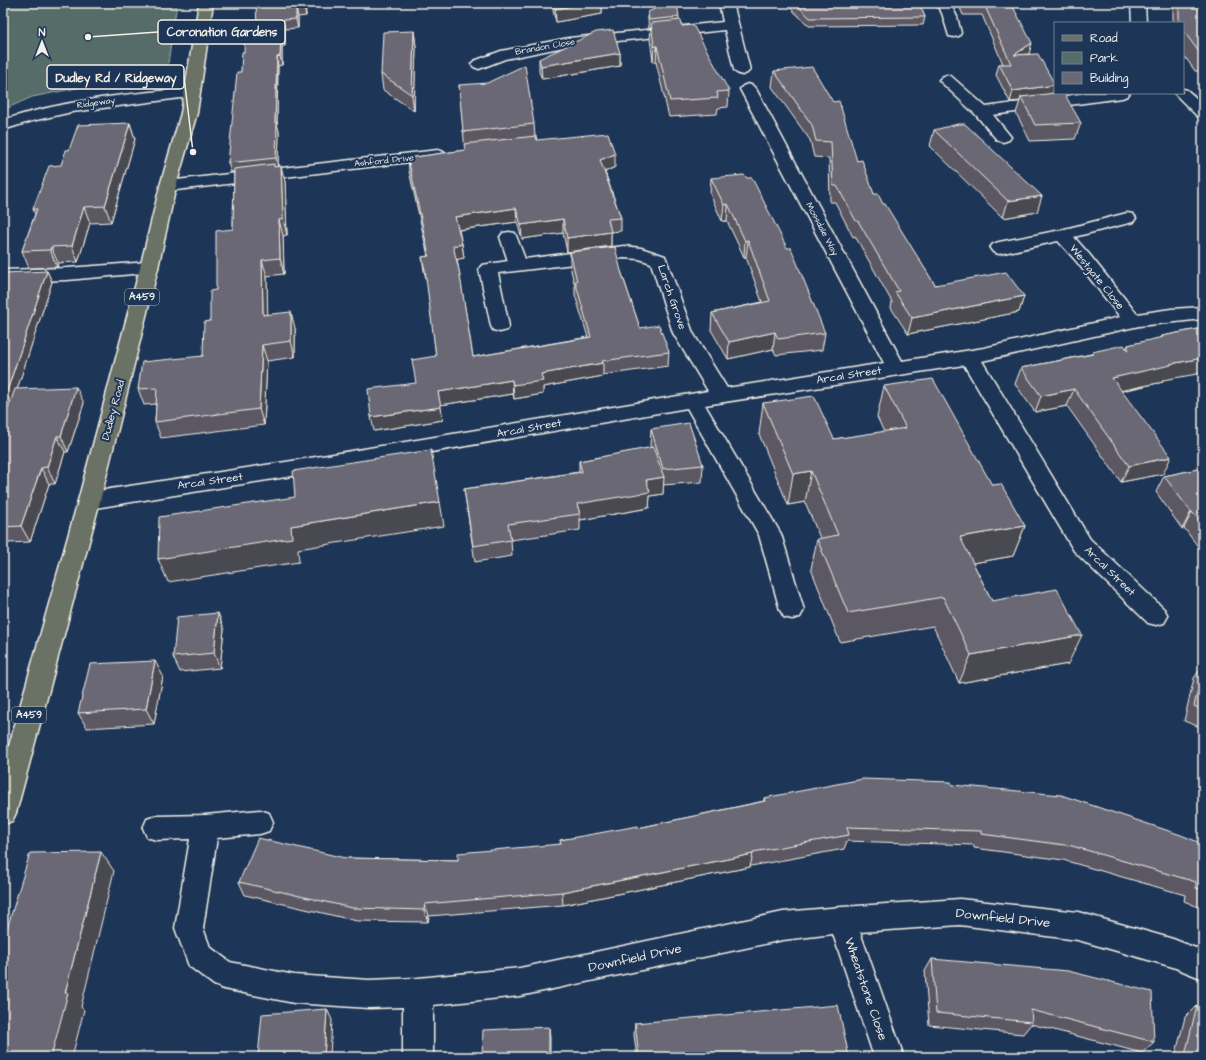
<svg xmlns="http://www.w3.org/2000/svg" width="1206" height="1060" viewBox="0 0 1206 1060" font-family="'Architects Daughter',sans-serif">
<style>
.green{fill:#556c68;stroke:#a4aea8}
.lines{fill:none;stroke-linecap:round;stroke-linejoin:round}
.minor-casing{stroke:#f4f1e8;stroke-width:3}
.major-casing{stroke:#f4f1e8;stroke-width:3}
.minor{fill:#1d3557;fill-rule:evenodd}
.major{fill:#6a7165;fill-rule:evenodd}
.wall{fill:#5b5964;stroke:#f4f1e8}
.shaded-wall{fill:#4a4951;stroke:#f4f1e8}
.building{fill:#6a6874;stroke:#f4f1e8}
.labels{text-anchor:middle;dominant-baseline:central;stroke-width:4;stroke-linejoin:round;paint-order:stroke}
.far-street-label{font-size:9px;fill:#f4f1e8;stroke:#1d3557}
.shield{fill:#1d3557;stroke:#b4b9bc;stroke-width:1}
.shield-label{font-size:10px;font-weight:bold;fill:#f4f1e8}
.street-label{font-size:11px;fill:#f4f1e8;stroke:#1d3557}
.near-street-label{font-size:13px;fill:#f4f1e8;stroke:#1d3557}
.leader{fill:none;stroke:#f4f1e8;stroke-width:1.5}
.callout-dot{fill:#f4f1e8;stroke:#1d3557;stroke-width:1.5}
.callout{fill:#1d3557;stroke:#f4f1e8;stroke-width:1.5}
.callout-label{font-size:12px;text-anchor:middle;font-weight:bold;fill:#f4f1e8}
</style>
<rect width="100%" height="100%" fill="#1d3557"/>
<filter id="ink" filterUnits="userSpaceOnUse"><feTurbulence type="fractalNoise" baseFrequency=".025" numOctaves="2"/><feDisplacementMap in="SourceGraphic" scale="8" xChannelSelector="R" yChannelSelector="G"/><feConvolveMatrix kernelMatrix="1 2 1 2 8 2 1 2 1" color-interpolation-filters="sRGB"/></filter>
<g filter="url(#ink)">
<path class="green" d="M3,3h174l-10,67 -135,27 -29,13z"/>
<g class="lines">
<g class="minor-casing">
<path id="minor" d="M719,3h14l17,67 -3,3 -5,2 -5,-2 -3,-3 -9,-40 -156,16 -64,13 -26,10 -5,-2 -3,-3 3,-3 27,-10 68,-13 154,-16z
M935,3h15l7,14 4,16 -2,3 -5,1 -5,-1 -7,-23z
M1131,3h14l1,20h-14z
M947,75l5,2 34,30 101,-14h43l-3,3 -5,2 -129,17 18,22 -2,3 -6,2 -6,-2 -21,-25 -34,-32 -3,-3 3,-3z
M748,84l5,2 3,3 146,272 82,-13 136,-31 -43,-55 -19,-21 -59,13 -6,-2 -3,-4 3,-4 6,-2 62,-12 66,-17 6,1 3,4 -3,4 -59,15 15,17 48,60 34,-5 32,-2v12l-64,7 -157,35 108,178 74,70 4,7 -4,7 -8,2 -8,-2 -74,-72 -110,-186 -259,40 76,129 23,76 -4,7 -8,2 -8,-2 -4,-7 -21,-75 -72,-127 -395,68 -203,33 -8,-2 -3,-6 3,-6 29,-6 182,-28 416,-70 -35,-58 -22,-70 -12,-4 -15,-1 -126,15 11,53 -2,4 -7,2 -7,-2 -2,-4 -12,-57 3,-4 26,-4 -8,-24 3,-4 6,-1 6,1 10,26 99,-13 17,2 24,8 28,77 34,55 157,-25 -144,-274 3,-3z
M191,88l5,2 3,3 -3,3 -124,16 -40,9 -29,9v-10c61,-20 124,-26 188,-32z
M1183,89l4,1 16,14v14l-6,-2 -23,-23h9z
M438,150l6,2 2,3 -2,3 -276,33 -6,-1 -2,-4 2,-4 6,-1z
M149,262l6,2 3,4 -3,4 -88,8 -64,2v-12l64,-2z
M260,810l9,3 4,9 -4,9 -9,3 -43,4 -14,90 7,19 20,15 64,13 75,5 49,-2 102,-10 263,-56 59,-5 118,-8 118,13 95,27 30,12v28l-30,-12 -95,-27 -118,-15 -100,7 44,125h-30l-41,-123 -50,6 -263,56 -87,9v52h-30v-50l-34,1 -75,-5 -70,-14 -10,-4 -25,-19 -14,-38 15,-89 -34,1 -9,-3 -4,-9 4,-9 9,-3 49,-1z"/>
</g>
<g class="major-casing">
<path id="major" d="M199,3h14l-16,110 -21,73 -18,82 -58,233 -84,312 -4,8 -9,4v-58l75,-266 62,-233 20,-82 21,-73z"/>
</g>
<use href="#minor" class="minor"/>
<use href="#major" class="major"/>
</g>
<path class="wall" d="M305,3l1,13 -8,1v11l-13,1v17h-3v19l-4,1 -1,58 2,8 -1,34 7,16 2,53 -4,1 1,38 -17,2v39l28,13v29l-28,4 -3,64 -103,13 -6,-16 1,-18 -12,1 -6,-16 65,-33 13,-66 17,-61 1,-57h-3l-3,-9 13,-91 3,-20 8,-19 5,-6z
M551,3h51v11l-46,8z
M785,3h134l6,14 -2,8 -114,1z
M958,3h53l18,51 26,30v2l-2,7 28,30 -6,16 -45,2 -14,-28 4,-12 -10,1 -14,-27 3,-11h4l-21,-49h-19z
M1173,3h30v68h-8l-12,-17v-31h-10z
M648,12l31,5v3l3,6 47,65 -1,16 -10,1 -1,6 -48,3 -13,-55h-3l-3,-23 1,-11h-2l-1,-8z
M414,31l2,16 -2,64 -31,-21 -2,-16z
M620,53v13l-78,13 -3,-7v-13z
M774,71l83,90 17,33 9,10 52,81 89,11 -5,16 -111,22 -17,-26 1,-6 -37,-66 -2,1 -18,-35h-5l-1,-44 -15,-1 -4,-17 -38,-53z
M459,85l75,39 1,12 2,4 78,27 -10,5 16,46v13l-10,1v14l-44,6 -4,-19 -41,6 -5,-17 -58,8 3,14 2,14 -7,1 16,98 115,-20 -13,-42v-8l-5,-21v-14l51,19 19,57 29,24 -1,14 -65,9v1l-60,11v7l-29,5 -1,-5 -73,11 3,15 -69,11 42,-48 20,-27 -9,-74 -3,-11 -2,-14 6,-1 -19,-85 -1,-13 57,-8z
M130,123l5,16 -24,83 -21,1 -12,39 -20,1 -1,4 -28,1 -7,-17 13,-37 -2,-5 28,-44 8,-15z
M934,130l103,82 -34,6 -73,-72z
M711,178l114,155 -3,17 -46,5 -3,-6 -45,10 -17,-29 1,-17 50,-11 -16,-45h-2l-17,-36h-5l-12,-27z
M47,271l5,11 -35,107 67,14 -16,49h-3l-10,32h-6l-19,58 -22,1 -5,16v-136l6,-18 -6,1v-129z
M1203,328l-40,54 -41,9 41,83 -42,8 -54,-76 -32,6 -20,-28 6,-16 70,-14 1,-2 34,-3 2,-4 33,-7 1,-2z
M884,386l108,99 33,41 -12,30 -40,7 19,38 76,63 -109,19 -26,-57 -93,16 -29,-73 6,-30 3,-1 -15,-36 -17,3 -29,-71 4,-31 71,36 50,-7 -7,-15z
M651,429l52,36 -1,17 -39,3v9l-13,2 -1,12 -69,12v10l-69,10 1,16 -37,6 -11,-73 115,-17v-11l72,-13 -1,-3z
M1203,468v85l-19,-25 -2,1 -26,-37 8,-16z
M218,613l6,16 -4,39 -40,4 -7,-15z
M1203,665v63l-19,-7 10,-43z
M163,676l-9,48 -67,4 -9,-15z
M952,785l251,59v65l-19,-8 1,-6 -122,-35 -89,-12v-3l-127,-4 -3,8 -93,17 -1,1 -187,38 -134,11 -1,6 -71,-1 -112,-26 -6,-13 106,-24 113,2 103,-16 -1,-4 78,-12 126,-27v-3z
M932,959l222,83 -12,11 -111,-29 -8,10 -94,-9 -4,-54z
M1197,1005l6,52h-28l10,-40z
M635,1023l214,34h-212l-3,-22z"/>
<path class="shaded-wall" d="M304,3h1l1,13 -2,-9z
M588,3h14v11l-46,8 -1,-13z
M647,3h19l-19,3z
M296,8l2,9v11l-2,-9z
M283,20l2,9v17l-2,-9z
M414,31l2,16 -2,64 -2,-16z
M281,38l1,8v19l-2,-9z
M1032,43l-3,11 -15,1z
M654,46h3l-1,16h-3z
M620,53v13l-78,13 -1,-13z
M277,57l1,9 -1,58 2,8 -1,35 -2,-9 -1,-35z
M1055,85l-3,11 -31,1 -1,4 -10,1 3,-11z
M130,123l5,16 -24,83 -6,-16z
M615,154v13l-15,7v-14z
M281,166l4,16 2,53 -4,-16z
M1042,196l-5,16 -34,6 5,-17z
M728,204l-1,17h-5l2,-16z
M84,207l6,16 -12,39 -6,-16z
M516,208l1,14 -60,8 -2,-13z
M563,219v14l-41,6 -1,-14z
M279,220l4,16 1,38 -4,-16z
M611,232v14l-44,6v-14z
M748,240l-2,17h-2l1,-16z
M462,244l2,14 -9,2 -2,-14z
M51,247l7,16 -1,4 -7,-17z
M262,260l5,16 1,55 -5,-16z
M47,271l5,11 -40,123 -6,-11z
M1024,296l-5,16 -111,22 4,-16z
M291,312l4,16v29l-4,-16z
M775,332l-2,17 -45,10 1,-17z
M262,345l5,16 -3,64 -5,-16z
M1203,358v15l-40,7v2l-58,12 7,-16 58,-14z
M603,363v13l-60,11v7l-29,5 -1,-14 28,-11z
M512,380l1,14 -73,11 -2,-13z
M76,387l8,16 -16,49 -7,-16z
M1074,389l-7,17 -32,6 6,-16z
M441,407l2,13 -69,11 -3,-14z
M57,436l8,16 -10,32 -8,-17z
M1171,457l-8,17 -42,8 8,-16z
M41,468l8,16 -19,58 -9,-16z
M811,471l-6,31 -17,3 5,-31z
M664,477l-1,17 -13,2 -1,12 -69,12v-6l-3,-10 69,-24z
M440,502l4,24 -146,23 1,13 -131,20 -10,-23 133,-33z
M1191,512h1l-8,16 -2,1z
M1025,526l-12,30 -63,11 10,-30z
M3,534l5,9 -5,16z
M218,613l6,16 -4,39 -6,-15z
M1082,635l-14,29 -109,19 12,-28z
M155,661l8,15 -9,48 -8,-15z
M101,852l13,19 -33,136 3,3 -12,47h-21l14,-64z
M753,854l-3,13 -187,38 -1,-13z
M425,904l4,12 -1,6 -4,-12z
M327,1009l5,11 -2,37h-6z
M549,1027l1,11v19h-1z"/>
<path class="building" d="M256,3h48v4l-8,1v11l-13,1v17l-2,1 -1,18 -3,1 -2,66 2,-1 -1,36 -48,5 9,-91h4l1,-20h2l1,-19h7v-6h5z
M554,3h34l-33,6z
M667,3h10l2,14 -30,3 -1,-8z
M795,3h124l6,14 -115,1z
M965,3h46l21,40 -18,12 24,-1 17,31 -42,6 -14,-27h12l-27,-60h-19z
M1179,3h24v52h-2l-18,-25v-7h-4z
M681,20l1,6 11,-1 36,66 -12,1 1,6 -48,3 -13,-55h-3l-3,-23z
M613,30l7,23 -79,13 -2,-7 57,-27z
M414,31l-2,64 -31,-21 2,-42z
M525,65l9,59 -71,8 -4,-47 28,-2z
M812,67l21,35 6,-1 18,60 5,-1 12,34h4l5,10h2l50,81 71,-13 18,24 -112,22 -17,-26 4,-1 -41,-70h-2l-19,-35h-4l-2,-44 -15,-1 -4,-16 -38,-54z
M1055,93h9l17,30 -46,2 -14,-28z
M130,123l-25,83 -21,1 -12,39 -21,1 -1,3 -28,1 15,-42h-4l16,-43 12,-1 5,-15h3l9,-25z
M958,124h7l77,72 -34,5 -74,-71z
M608,133l7,21 -15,6 21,58 -13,1 3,13 -44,6 -4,-19 -42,6 -5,-17 -61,9 7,27 -9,2 6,24 14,87 118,-20 -16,-56h2l-7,-29 45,-5 6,24 19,57 19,-3 10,27 -67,9 1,2 -62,11 2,7 -30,4 -1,-5 -74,12 3,15 -70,10 -3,-28 48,-6 -4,-23 24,-4 -11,-86 -3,-13 7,-1 -21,-98 57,-8 -1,-6 72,-8 1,4z
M274,164v3l7,-1 2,53 -4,1 1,38 -18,2 1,55 28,-3v29l-29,4 -3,64 -104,13 2,-34 -19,1 4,-27 61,-6 1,-34 6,-1v-30l6,-1v-59l17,-2 1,-60z
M744,175l3,3h5l35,70h4l34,85 -47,6 -3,-7 -46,10 -17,-29 58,-12 -22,-61 -3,1 -17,-37 -4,1 -13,-27z
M47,271l-41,123h-3v-117l1,-4z
M1203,328v30l-33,6 1,1 -59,13 59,79 -42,9 -55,-77 -33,7 -20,-28 72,-14 -1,-2 32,-7 4,6v-6l35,-8 -1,-1z
M933,379l59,106 9,-1 24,42 -65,11 32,64 65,-12 25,46 -111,20 -28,-58 -95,16 -31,-74 21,-4 -27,-64 -18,3 -30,-71 51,-7 20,43 72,-11 -22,-42z
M76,387l-15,49h-4l-10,31 -6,1 -20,58 -18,1v-104l12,-34z
M689,423l14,42 -40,4 -12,-40z
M653,447l11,30 -18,3 4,12 -73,12 3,10 -72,10 3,16 -38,6 -9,-57 118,-17 -3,-11z
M431,450l9,52 -149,24 1,12 -134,21 1,-42 136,-20 -2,-26z
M1203,468v57l-11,-13h-1l-27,-36z
M218,613l-4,40 -41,4 4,-40z
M155,661l-9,48 -68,4 12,-49z
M1203,670v40l-9,-4z
M863,779l88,3 1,3 109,10 120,40 22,9v47l-7,-3v-6l-124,-36 -91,-12v-3l-134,-4 2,8 -96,17v2l-191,38 -137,12 -1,6 -72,-2 -113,-26 19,-44 87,20 113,2v-7l103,-9 -1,-4 78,-14v2l127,-27 -1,-3z
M101,852l-36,141h3l-17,64h-48v-115l27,-89z
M932,959l136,12 84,21 2,50 -123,-32 1,12 -96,-9z
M838,1005l11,52h-210l-4,-34z
M1197,1005l6,3v49h-14l-4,-2z
M327,1009l-3,48h-66l4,-43z
M549,1027v30h-67l1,-27z"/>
</g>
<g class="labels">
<g class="far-street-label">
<text transform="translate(545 47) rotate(-10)">Brandon Close</text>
<text transform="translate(96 103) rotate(-8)">Ridgeway</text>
<text transform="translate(384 161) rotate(-6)">Ashford Drive</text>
<text transform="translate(822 229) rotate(62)">Mossdale Way</text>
</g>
<g class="shield">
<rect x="125" y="289" width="34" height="16" rx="3"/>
<rect x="12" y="707" width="34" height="16" rx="3"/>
</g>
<g class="shield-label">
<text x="142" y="297">A459</text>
<text x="29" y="715">A459</text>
</g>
<g class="street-label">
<text transform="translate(1097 277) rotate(51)">Westgate Close</text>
<text transform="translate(672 297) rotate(71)">Larch Grove</text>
<text transform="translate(849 375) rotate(-9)">Arcal Street</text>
<text transform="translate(113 410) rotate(-75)">Dudley Road</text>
<text transform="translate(529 428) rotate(-10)">Arcal Street</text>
<text transform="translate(210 481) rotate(-8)">Arcal Street</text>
<text transform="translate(1110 571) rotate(44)">Arcal Street</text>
</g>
<g class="near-street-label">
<text transform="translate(1003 918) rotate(6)">Downfield Drive</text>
<text transform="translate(635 958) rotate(-12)">Downfield Drive</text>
<text transform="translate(866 989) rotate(71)">Wheatstone Close</text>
</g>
</g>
<path class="leader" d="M88 37L158 32M193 152L184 77"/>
<g class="callout-dot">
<circle cx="88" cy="37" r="4"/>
<circle cx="193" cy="152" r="4"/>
</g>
<g class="callout">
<rect x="158" y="20" width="127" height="24" rx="4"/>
<rect x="47" y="65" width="137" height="24" rx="4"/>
</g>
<g class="callout-label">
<text x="222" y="36">Coronation Gardens</text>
<text x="116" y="82">Dudley Rd / Ridgeway</text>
</g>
<rect width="1206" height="1060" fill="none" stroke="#1d3557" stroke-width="16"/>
<rect x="8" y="8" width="1190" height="1044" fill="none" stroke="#f4f1e8" stroke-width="1.5" filter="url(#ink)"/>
<rect x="1054" y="22" width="130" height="72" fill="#1d3557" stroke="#738091"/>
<rect x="1062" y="35" width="20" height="6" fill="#6a7165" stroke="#738091"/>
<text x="1090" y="42" font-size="12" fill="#f4f1e8">Road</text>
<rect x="1062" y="52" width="20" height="12" fill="#556c68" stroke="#738091"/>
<text x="1090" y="62" font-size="12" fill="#f4f1e8">Park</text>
<rect x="1062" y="72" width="20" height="12" fill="#6a6874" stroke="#738091"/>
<text x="1090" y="82" font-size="12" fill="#f4f1e8">Building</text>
<g transform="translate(42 42)" stroke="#1d3557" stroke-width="3" paint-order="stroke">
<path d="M0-3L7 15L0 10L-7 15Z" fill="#f4f1e8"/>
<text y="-6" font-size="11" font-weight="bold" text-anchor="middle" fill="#f4f1e8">N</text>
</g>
</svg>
